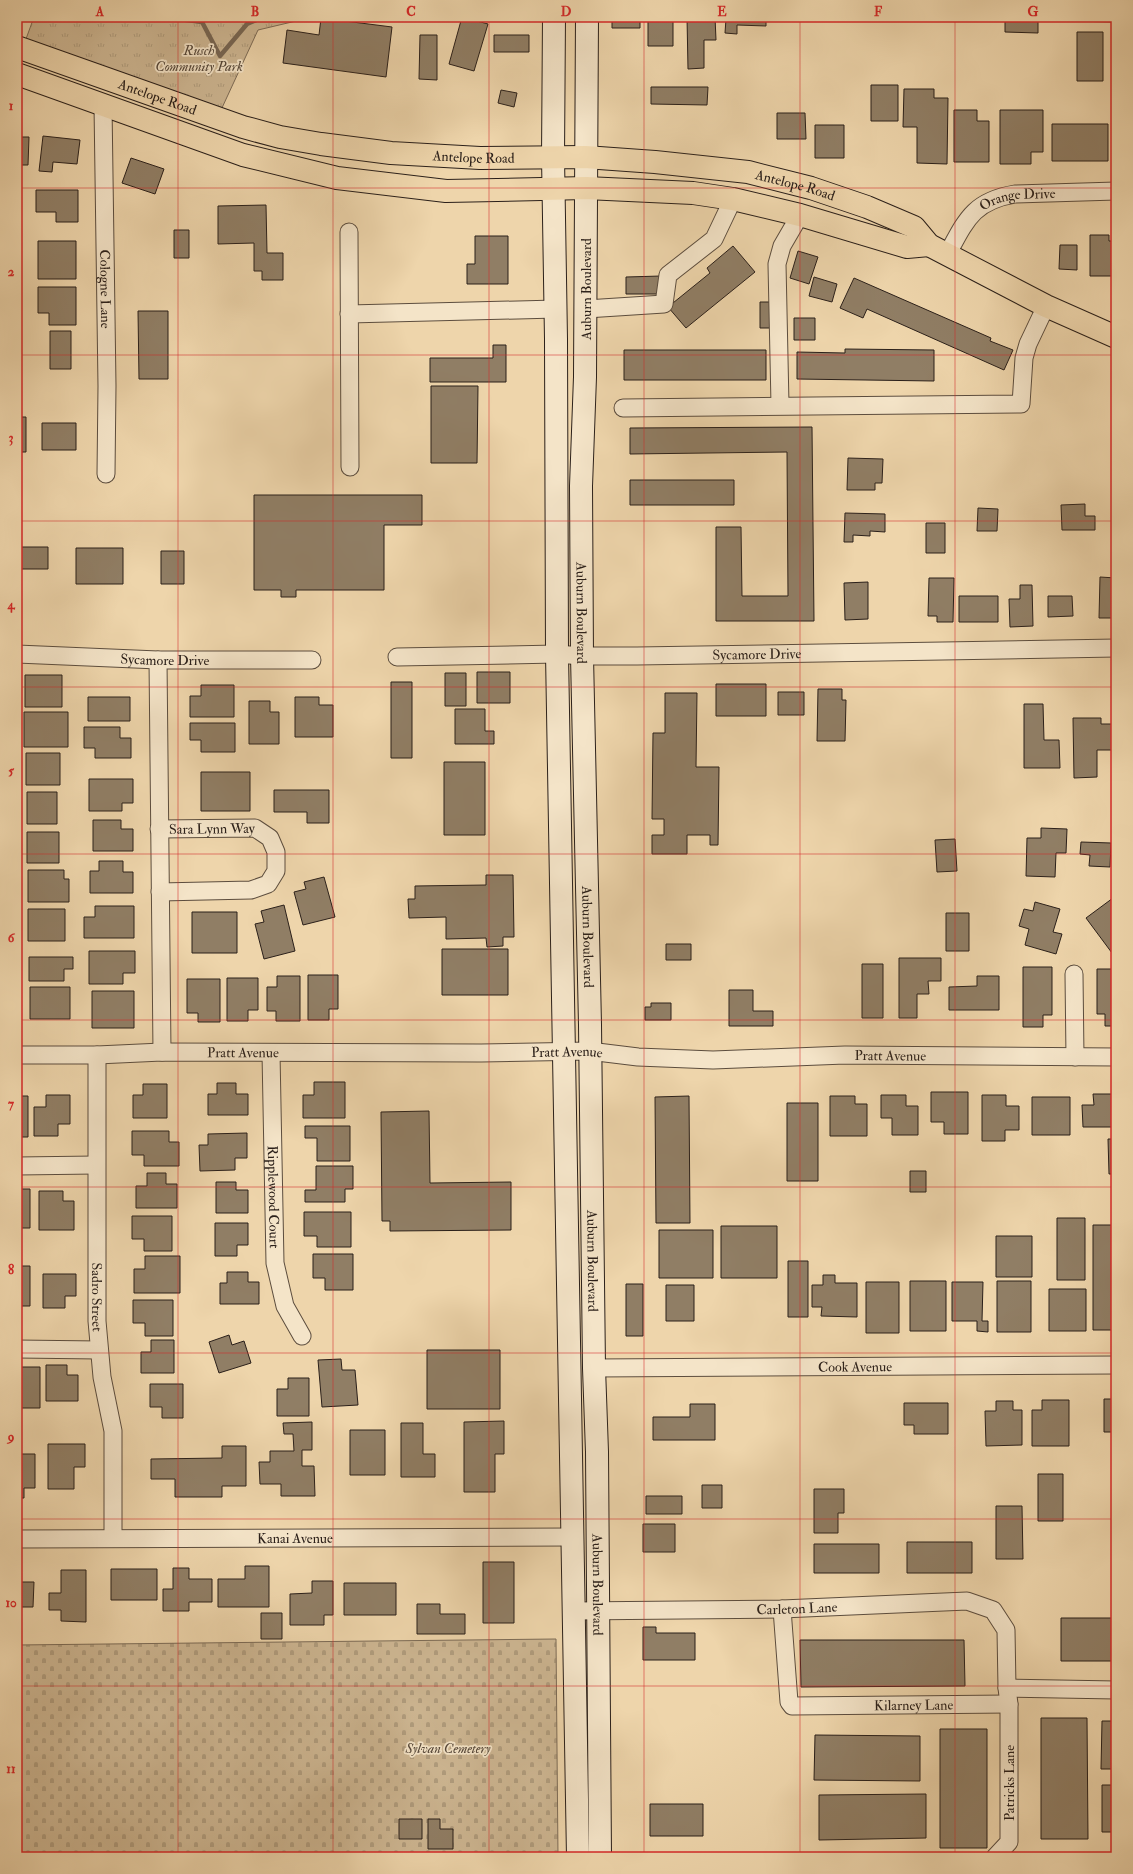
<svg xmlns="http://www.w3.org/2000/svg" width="1133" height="1874" viewBox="0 0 1133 1874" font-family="'IM FELL Double Pica',serif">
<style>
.grass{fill:url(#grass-tufts);stroke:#7c6b56}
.cemetery{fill:url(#cemetery-stones);stroke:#7c6b56}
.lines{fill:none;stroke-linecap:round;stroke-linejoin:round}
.stream{stroke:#786754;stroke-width:4.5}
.building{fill:#907e65;stroke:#2b201a}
.street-casing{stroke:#5c4d3e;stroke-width:19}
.secondary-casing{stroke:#2b201a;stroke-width:24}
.primary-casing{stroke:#2b201a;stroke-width:24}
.street{stroke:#f4e4c8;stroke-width:17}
.secondary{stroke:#f4e4c8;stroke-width:22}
.primary{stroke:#eed5ab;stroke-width:22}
.grid{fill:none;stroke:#d62828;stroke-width:1;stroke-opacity:0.55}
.labels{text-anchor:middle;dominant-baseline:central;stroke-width:3.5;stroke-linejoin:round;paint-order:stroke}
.park-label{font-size:14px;font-style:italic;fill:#544638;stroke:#f4e4c8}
.street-label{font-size:14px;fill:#2b201a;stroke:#f4e4c8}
.neatline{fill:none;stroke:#d62828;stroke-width:1.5}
.grid-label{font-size:13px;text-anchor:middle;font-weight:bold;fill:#d62828}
</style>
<defs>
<pattern id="grass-tufts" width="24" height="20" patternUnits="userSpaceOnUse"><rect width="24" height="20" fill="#cdb692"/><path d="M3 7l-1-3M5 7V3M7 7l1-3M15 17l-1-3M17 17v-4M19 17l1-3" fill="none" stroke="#b09c7d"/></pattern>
<pattern id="cemetery-stones" width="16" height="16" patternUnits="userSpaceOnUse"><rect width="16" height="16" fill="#cdb692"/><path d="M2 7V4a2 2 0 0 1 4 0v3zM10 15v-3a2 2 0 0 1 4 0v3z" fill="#b09c7d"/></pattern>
</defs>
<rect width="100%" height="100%" fill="#eed5ab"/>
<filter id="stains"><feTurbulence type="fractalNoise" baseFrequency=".005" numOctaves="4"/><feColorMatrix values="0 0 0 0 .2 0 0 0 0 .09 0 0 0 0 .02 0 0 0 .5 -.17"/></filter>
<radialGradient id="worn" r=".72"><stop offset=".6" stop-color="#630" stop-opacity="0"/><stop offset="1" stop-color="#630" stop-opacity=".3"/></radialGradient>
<path class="grass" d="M34,17h279l-55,13 -37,80 -195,-71z"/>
<path class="cemetery" d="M556,1639l2,218h-541v-212z"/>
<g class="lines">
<path class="stream" d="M164,17l38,5 18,34 27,-32 16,-7"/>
</g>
<path class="building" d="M462,17l26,7 -14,47 -25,-7z
M612,17h28v11h-28z
M648,17h25v29h-25z
M687,17h28l1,23h-12v28l-16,1z
M971,17h67v16l-33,-1v-13h-34z
M1069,17h47v5l-47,-1z
M321,18l71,9 -6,50 -103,-14 4,-33 32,5z
M726,19l40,1v6l-29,-1v9l-12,-1z
M1077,32h26v49h-26z
M420,35h17v45l-18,-1z
M494,35h35v17h-35z
M871,85h27v36h-27z
M651,87h57l-1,18 -56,-1z
M904,89h30v9h14l-1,66 -30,-1v-36h-14z
M501,90l16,3 -3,14 -16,-4z
M954,110h23v11h12v41h-35z
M1000,110h43v42h-12v12h-31z
M777,113h28l1,26h-29z
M1052,124h56v37h-56z
M815,125h29v33h-29z
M43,136l37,4 -3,24 -24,-2 -1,10 -13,-1z
M17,137h12l-1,28h-11z
M131,158l33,11 -9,25 -33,-11z
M36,190h42v32h-22v-10h-20z
M266,205l1,48h16v27h-21v-9h-8v-28l-36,1v-38z
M174,230h15v28h-15z
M1090,235h19v6h7v35h-26z
M475,236h33v48h-41v-20h8z
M38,241h38v38h-38z
M1060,245h17v25l-18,-1z
M733,246l22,26 -69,56 -18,-21 42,-34 -3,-5z
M798,251l20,6 -9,27 -19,-6z
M661,276l1,18h-36v-17z
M814,277l23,7 -5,18 -23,-6z
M854,278l137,60 -1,3 23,9 -9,20 -137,-61 -4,9 -23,-10z
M38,287h38v38h-27v-12h-11z
M760,302h11l1,26h-12z
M138,311h30v68h-29z
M794,318h21v22h-21z
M50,331h21v38h-21z
M493,345h13v37h-76v-24h63z
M845,349l89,1v31l-137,-2v-27l48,1z
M624,350h142v30h-142z
M431,386h47l-1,77h-46z
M17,417h9v35h-9z
M42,423h34v27h-34z
M812,427l2,194h-98v-94h25l1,69h46l-1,-144 -157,2v-26z
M848,458l35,1 -1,24h-7v7h-28z
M630,480h104v25h-104z
M254,495h168v30h-38v65h-88v7h-15v-7h-27z
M1085,504v12h10v14h-33l-1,-25z
M978,508l20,1 -1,22h-20z
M845,513l40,1v18l-15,-1v5l-17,-1v7h-9z
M926,523h19v30h-19z
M17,547h31v22h-31z
M76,548h47v36h-47z
M161,551h23v33h-23z
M1100,577l16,1v40h-17z
M929,578h25l-1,44h-16v-6h-9z
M868,582v37l-23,1 -1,-37z
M1020,585h12l1,41 -23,1 -1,-28h11z
M959,596h39v26h-39z
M1048,596h24l1,20 -25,1z
M477,672h33v31h-33z
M445,673h21v33h-21z
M25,675h37v32h-37z
M391,682h21v76h-21z
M716,684h50v32h-50z
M201,685h33v32h-44v-21h11z
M818,689h24v11h4l-1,41h-28z
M778,692h26v23h-26z
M665,693h32l-1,74h23l-1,78h-8v-10h-23v19h-35v-19h12v-16h-12l1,-86h12z
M88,697h42v24h-42z
M295,697h24v8h14v32h-38z
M249,701h21v11h9v32h-30z
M1024,704h19l1,36h15l1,28h-36z
M455,709h30v22h9v13h-39z
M24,712h44v35h-44z
M1073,718h28v6h12v26h-16v27l-23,1z
M190,723h45v29h-34v-12h-11z
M84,727h36v11h11v20h-36v-10h-11z
M26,753h34v32h-34z
M444,762h41v73h-41z
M201,772h49v39h-49z
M89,779h44v24h-11v8h-33z
M274,790h55v33h-22v-11h-33z
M27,792h30v32h-30z
M93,820h28v9h12v22h-40z
M1041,828l26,1 -1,24h-10l-1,24 -29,-1 1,-38h14z
M27,832h32v31h-32z
M955,839l2,32 -20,1 -2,-32z
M1081,842l30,1 -1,24 -21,-1 1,-11 -10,-1z
M99,861h24v11h10v21h-43v-22h9z
M28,870h36v9h5v23h-41z
M486,875h27l1,62h-11v9l-16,1 -1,-9 -40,1v-22l-37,1 -1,-19h7v-13l71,-1z
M324,877l11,40 -32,8 -9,-33 12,-3 -2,-7z
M1113,898l3,4v48l-4,3 -26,-35z
M1035,902l25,7 -7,23 9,2 -6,20 -31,-9 4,-16 -10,-3 5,-17 9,2z
M284,905l11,46 -31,8 -9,-35 9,-2 -3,-11z
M95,906h39v32h-50v-21h11z
M28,909h37v32h-37z
M192,912h45v41h-45z
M946,913h23v38h-23z
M666,944h25v16h-25z
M442,949h66v46h-66z
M89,951h46v22h-12v11h-34z
M29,957h44v12h-9v12h-35z
M899,958h42v23h-13l1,13h-12v24h-18z
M862,964h21v54h-21z
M1023,967h29v48h-9v12h-20z
M1097,969h19v57h-11v-12h-8z
M308,975h30v34h-9v11h-21z
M277,976h23v45h-24v-10h-9v-24h10z
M977,976h22v34h-50v-23l28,-1z
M227,978h31v32h-10v11h-21z
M187,979h33v43h-22v-9h-11z
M30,987h40v32h-40z
M729,990h24v21h20v15h-44z
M92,991h42v37h-42z
M651,1003h20v17h-26v-13h6z
M314,1082h31v36h-42v-23h11z
M217,1083h19v11h12v21h-40v-21h9z
M143,1084h24v34h-34v-23h10z
M931,1092h37v42h-24v-12h-13z
M1093,1094h23v80h-7l-1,-35h6v-12h-31l-1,-22h12z
M46,1095h24v29h-12v12h-24v-29h12z
M881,1095h25v11h12v29h-26v-17h-11z
M982,1095h24v11h13v24h-14v11h-23z
M17,1096h11v41h-11z
M689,1096l1,127h-34l-1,-126z
M830,1096h25v8h12v32h-37z
M1032,1097h38v38h-38z
M787,1103h31v78h-31z
M429,1111l1,72 81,-1v48l-121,1v-10h-8l-1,-109z
M305,1126h45v35h-33v-23h-12z
M132,1131h37v11h10v24h-35v-11h-12z
M247,1133v25h-12v12l-35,1 -1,-26h9v-11z
M316,1166h37v23h-8v13h-40v-12h11z
M910,1171h16v21h-16z
M147,1173h19v11h11v24h-41v-22h11z
M216,1182h20v8h12v23h-32z
M17,1189h13v39h-13z
M39,1191h24v10h11v29h-35z
M304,1212h47v35h-34v-11h-13z
M132,1216h40v35h-28v-12h-12z
M1057,1218h28v62h-28z
M215,1223h33v22h-11v11h-22z
M1093,1225h23v105h-23z
M721,1226h56v52h-56z
M659,1230h54v48h-54z
M996,1236h36v41h-36z
M313,1254h40v36h-28v-12h-12z
M145,1256h35v37h-46v-24h11z
M788,1261h20v56h-20z
M17,1266h13v40h-13z
M227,1272h21v10h11v22h-39v-21h7z
M43,1274h33v22h-11v12h-22z
M823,1275h12v8h22v34l-36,-1 1,-9h-10v-22h11z
M910,1281h36v50h-36z
M997,1281h34v51h-34z
M866,1282h33v51h-33z
M952,1282h31l-1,39h6v11l-11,-1v-10h-25z
M626,1284h17v52h-17z
M666,1285h28v36h-28z
M1049,1289h37v42h-37z
M133,1300h40v36h-28v-13h-12z
M229,1335l3,10 12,-4 7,22 -32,10 -10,-31z
M151,1340h23v33h-33v-21h10z
M427,1350h73v59h-73z
M341,1359l1,11h13l3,35 -36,2 -4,-47z
M46,1365h21v10h11v26h-32z
M17,1367h23v41h-23z
M288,1378h21v38h-32v-27h11z
M150,1384h33v34h-21v-11h-12z
M1104,1399h12v33h-12z
M1042,1400h27v46h-37v-36h10z
M996,1401h17v9h9v35l-36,1 -1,-35h11z
M904,1403h44v31h-34v-9h-10z
M690,1404h25v36h-62v-23h37z
M504,1421v33h-9v38h-31v-70z
M312,1422v28h-10v16h12l1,30h-34v-12h-21l-1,-22h11v-11h24l-1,-17h-9l-1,-11z
M401,1423h22v31h12v23h-34z
M350,1430h35v45h-35z
M48,1444h37v23h-11v22h-26z
M222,1446h24v40h-24v11h-47v-18h-24v-20l71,-1z
M17,1454h18v34h-11v10h-7z
M1038,1474h25v47h-25z
M702,1485h20v23h-20z
M814,1489h30v24h-6v20h-24z
M646,1496h36v18h-36z
M1113,1500h3v31h-3z
M996,1506h26l1,53h-27z
M643,1524h32v28h-32z
M907,1542h65v31h-65z
M814,1544h65v29h-65z
M483,1562h31v61h-31z
M245,1566h24v41h-51v-28h27z
M173,1568h16v11h23v23h-23v9h-26v-22h10z
M111,1569h46v31h-46z
M61,1570h25v52l-25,-1v-11h-12v-17h12z
M312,1581h21v34h-9v10h-34v-31l22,-1z
M17,1582h17l-1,25h-16z
M344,1583h52v32h-52z
M417,1604h23v10h25v20h-48z
M261,1613h21v26h-21z
M1061,1618h55v43h-55z
M643,1627h13v6h39v27h-52z
M800,1640h164l1,46 -164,1z
M1041,1718h46l1,121h-47z
M1102,1721h14v48h-15z
M940,1729h47v119h-47z
M815,1735l105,1v45l-106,-1z
M1102,1785h14v47h-14z
M926,1794v44l-107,2v-45z
M650,1804h53v32h-53z
M399,1819h23v20h-23z
M428,1819h12v10h13v20h-25z"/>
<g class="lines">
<g class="street-casing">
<g id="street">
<path id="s1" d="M103,105l4,281 -1,88"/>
<path d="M349,232l1,235"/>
<path id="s2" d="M947,255c19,-35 26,-54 68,-61l101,-3"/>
<path d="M586,309l78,-5 4,-29 46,-36 19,-40"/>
<path d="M349,314l207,-5"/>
<path d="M780,405l-3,-141 5,-18 18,-31"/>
<path d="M623,408l398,-4 3,-46 4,-14 18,-38"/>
<path id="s3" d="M17,654l141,6h154"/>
<path id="s4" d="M397,657l160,-3 25,2h55l479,-8"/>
<path d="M158,660l4,392"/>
<path id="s5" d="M159,829l96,-1 15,10 6,14v19l-8,13 -17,6 -91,2"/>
<path d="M1074,974l1,83"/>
<path id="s6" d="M271,1053l4,210 10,43 17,30"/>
<path id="s7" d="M17,1055h80l65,-3 319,1 108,-2 49,6 75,3 132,-5 271,2"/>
<path id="s8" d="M97,1055v266l5,56 11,54v107"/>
<path d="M17,1166l79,-1"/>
<path d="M17,1349l82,1"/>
<path id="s9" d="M594,1368l522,-3"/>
<path id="s10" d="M17,1539l555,-2"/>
<path id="s11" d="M782,1609l7,93 3,4 217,-2"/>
<path id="s12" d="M575,1611l207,-2 185,-8 26,9 13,20 1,58 2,16v138l-14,15"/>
<path d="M1007,1688l109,2"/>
</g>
</g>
<g class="secondary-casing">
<g id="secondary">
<path d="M554,17l-1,140 3,182 1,315 21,1203"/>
<path id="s13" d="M587,17l-2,360 -4,109 1,170 8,369 4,343 3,84 3,405"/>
</g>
</g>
<g class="primary-casing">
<g id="primary">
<path id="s14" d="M17,47l226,80 37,10 41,7 70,9 89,5 105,-1 70,5 93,10 63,16 56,19 47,20 15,18 117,61 70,31"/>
<path d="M17,74l226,81 94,23 109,13 140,-3 107,5 40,6 67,16 107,32 22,-2"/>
</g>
</g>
<use href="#street" class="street"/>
<use href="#secondary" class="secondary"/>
<use href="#primary" class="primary"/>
</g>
<path class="grid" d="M178,17v1840M333,17v1840M489,17v1840M644,17v1840M800,17v1840M955,17v1840M17,188h1099M17,355h1099M17,521h1099M17,687h1099M17,854h1099M17,1020h1099M17,1187h1099M17,1353h1099M17,1519h1099M17,1686h1099"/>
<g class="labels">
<g class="park-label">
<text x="199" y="50">Rusch<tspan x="199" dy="16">Community Park</tspan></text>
<text x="448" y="1748">Sylvan Cemetery</text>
</g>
<g class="street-label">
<text stroke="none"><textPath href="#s14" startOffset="149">Antelope Road</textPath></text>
<text stroke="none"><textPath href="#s14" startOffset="473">Antelope Road</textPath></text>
<text stroke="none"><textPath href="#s14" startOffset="797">Antelope Road</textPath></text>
<text stroke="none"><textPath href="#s2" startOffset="98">Orange Drive</textPath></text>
<text stroke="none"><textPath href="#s1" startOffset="184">Cologne Lane</textPath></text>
<text transform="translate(586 289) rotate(-90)">Auburn Boulevard</text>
<text stroke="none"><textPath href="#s13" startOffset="596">Auburn Boulevard</textPath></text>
<text stroke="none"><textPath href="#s4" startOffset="360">Sycamore Drive</textPath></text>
<text stroke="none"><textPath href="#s3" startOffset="148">Sycamore Drive</textPath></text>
<text stroke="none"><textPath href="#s5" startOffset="53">Sara Lynn Way</textPath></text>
<text stroke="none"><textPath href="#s13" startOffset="920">Auburn Boulevard</textPath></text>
<text stroke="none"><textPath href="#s7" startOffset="226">Pratt Avenue</textPath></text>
<text stroke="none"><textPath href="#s7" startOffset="550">Pratt Avenue</textPath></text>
<text stroke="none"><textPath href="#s7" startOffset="874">Pratt Avenue</textPath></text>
<text stroke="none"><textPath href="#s6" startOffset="144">Ripplewood Court</textPath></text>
<text stroke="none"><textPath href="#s13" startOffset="1244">Auburn Boulevard</textPath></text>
<text stroke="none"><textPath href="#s8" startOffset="242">Sadro Street</textPath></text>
<text stroke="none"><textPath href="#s9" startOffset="261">Cook Avenue</textPath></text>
<text stroke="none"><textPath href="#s10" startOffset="278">Kanai Avenue</textPath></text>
<text stroke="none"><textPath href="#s13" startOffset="1568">Auburn Boulevard</textPath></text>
<text stroke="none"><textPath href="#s12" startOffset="222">Carleton Lane</textPath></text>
<text stroke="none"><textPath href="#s11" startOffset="220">Kilarney Lane</textPath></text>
<text transform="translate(1009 1783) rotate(-90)">Patricks Lane</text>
</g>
</g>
<rect width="1133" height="1874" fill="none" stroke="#eed5ab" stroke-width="44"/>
<rect x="22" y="22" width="1089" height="1830" class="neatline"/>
<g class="grid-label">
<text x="100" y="16">A</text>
<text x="255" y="16">B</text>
<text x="411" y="16">C</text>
<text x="566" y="16">D</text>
<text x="722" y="16">E</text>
<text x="878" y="16">F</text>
<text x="1033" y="16">G</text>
<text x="11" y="110">1</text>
<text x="11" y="276">2</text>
<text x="11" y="442">3</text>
<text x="11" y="609">4</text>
<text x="11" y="775">5</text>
<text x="11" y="942">6</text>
<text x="11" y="1108">7</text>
<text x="11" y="1274">8</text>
<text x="11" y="1441">9</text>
<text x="11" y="1607">10</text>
<text x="11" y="1773">11</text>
</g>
<rect width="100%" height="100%" filter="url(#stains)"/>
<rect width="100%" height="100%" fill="url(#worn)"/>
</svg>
